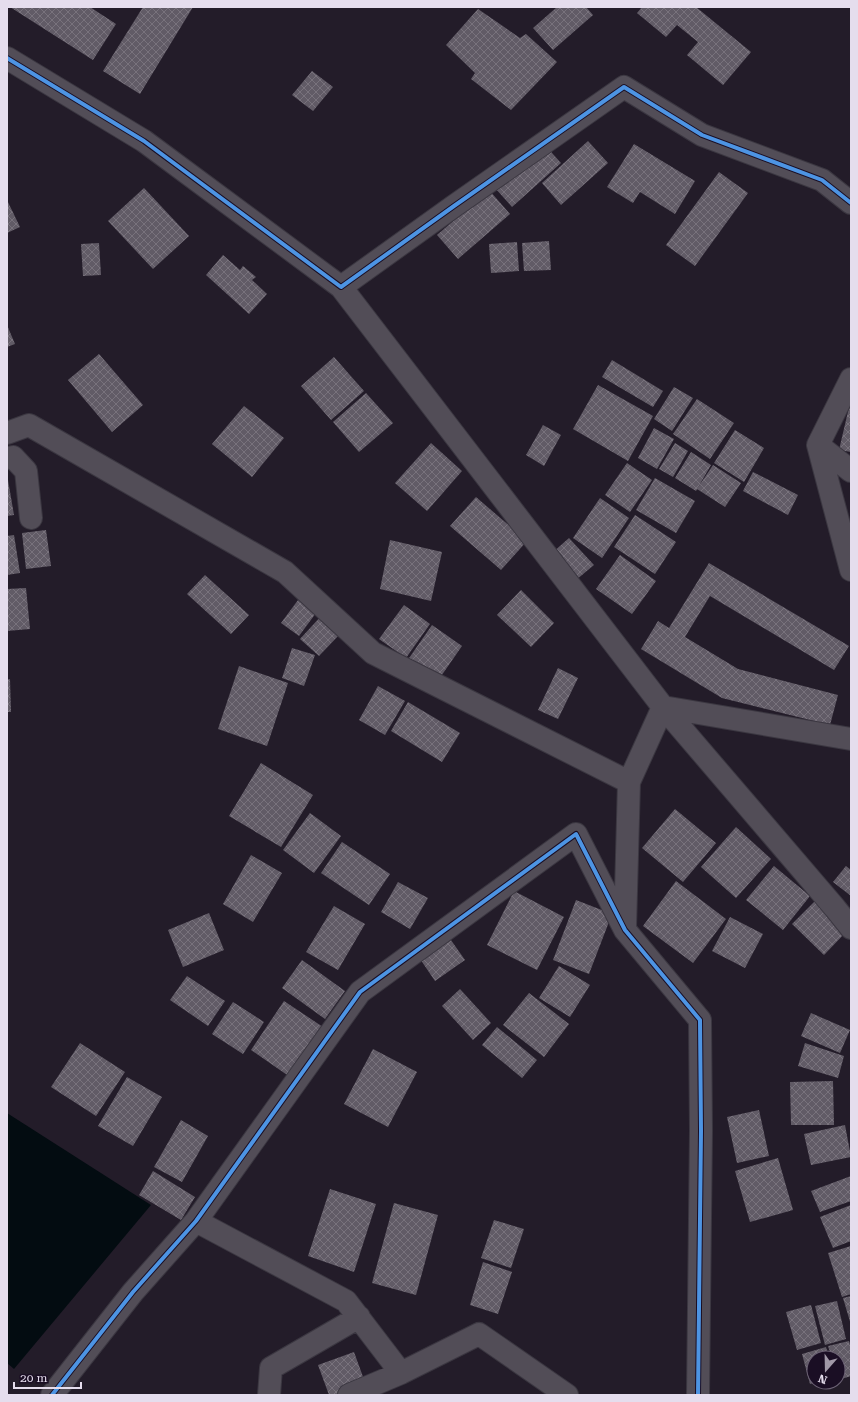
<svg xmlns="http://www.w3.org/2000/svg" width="858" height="1402" viewBox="0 0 858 1402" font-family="'Roboto Serif',serif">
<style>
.water{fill:#030c11}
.building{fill:url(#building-cross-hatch)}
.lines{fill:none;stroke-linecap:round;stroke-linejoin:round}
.minor-casing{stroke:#3b3741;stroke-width:24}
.minor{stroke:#524d57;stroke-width:22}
.cycleway-casing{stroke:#1a0e24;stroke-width:6}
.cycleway{stroke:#4d94e3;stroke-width:4}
</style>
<defs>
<pattern id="building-cross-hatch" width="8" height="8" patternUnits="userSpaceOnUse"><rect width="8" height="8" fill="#615b66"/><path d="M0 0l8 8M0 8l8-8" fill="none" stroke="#78727c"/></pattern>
</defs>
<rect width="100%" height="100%" fill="#231c29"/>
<path class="water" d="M7,1113l144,92 -137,164 -7,-6z"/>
<path class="building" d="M10,7h80l26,17 -23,36z
M143,7h50l-53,87 -37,-23z
M557,7h29l7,8 -40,35 -20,-22z
M642,7h54l55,45 -28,33 -36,-30 11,-13 -21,-17 -11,12 -29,-24z
M478,9l42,29 6,-4 31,28 -46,48 -40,-31 4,-6 -29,-28z
M312,71l21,16 -20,24 -21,-16z
M588,141l20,22 -47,42 -19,-22z
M544,144l17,19 -49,44 -17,-19z
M634,144l61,37 -20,33 -35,-22 -7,11 -26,-16z
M719,172l29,21 -53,73 -29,-21z
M144,188l45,48 -36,33 -45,-48z
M489,190l21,24 -52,45 -21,-24z
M7,200l13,27 -13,6z
M549,241l2,29 -27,1 -2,-28z
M517,242l2,29 -28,2 -2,-29z
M99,243l2,32 -18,1 -2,-32z
M223,255l17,15 3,-4 13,11 -4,3 15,14 -18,20 -43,-39z
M7,325l8,19 -8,3z
M99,354l44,51 -31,27 -44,-52z
M334,357l30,34 -33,29 -30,-34z
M612,360l51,31 -10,16 -51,-30z
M598,385l55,31 -25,45 -55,-32z
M674,387l19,11 -21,33 -18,-12z
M366,393l27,30 -34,29 -26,-30z
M697,399l37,24 -24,36 -37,-25z
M850,403h1v49l-12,-2z
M244,406l40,32 -32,39 -40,-33z
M543,425l18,10 -17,31 -18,-11z
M654,428l20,11 -17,30 -19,-11z
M735,430l29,18 -20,34 -30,-19z
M431,443l31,28 -35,40 -32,-28z
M675,443l13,8 -15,26 -14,-8z
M691,452l20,13 -15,26 -21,-13z
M627,463l25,17 -22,32 -25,-17z
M713,465l28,18 -16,24 -28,-18z
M753,472l45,23 -10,20 -45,-24z
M7,474l7,41 -7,1z
M655,478l40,23 -19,32 -40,-23z
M476,497l51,44 -26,29 -51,-44z
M600,498l29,20 -27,40 -29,-20z
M635,515l41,27 -21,32 -41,-27z
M46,530l5,36 -25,3 -4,-36z
M14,535l6,38 -13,2v-39z
M569,538l25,27 -18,15 -24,-27z
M390,540l52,12 -11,49 -51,-12z
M620,555l36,26 -24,33 -36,-25z
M709,563l140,83 -15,24 -124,-74 -25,41 53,32 100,26 -8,30 -108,-27 -81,-49 17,-28 11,7z
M205,575l44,40 -18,19 -44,-40z
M26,588l4,41 -23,2v-42z
M521,590l33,33 -23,24 -34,-32z
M301,596l18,13 -20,27 -18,-13z
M404,605l26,19 -24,34 -27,-19z
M322,615l19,18 -22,23 -19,-17z
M432,625l30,21 -25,36 -30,-21z
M292,648l23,7 -11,31 -22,-8z
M239,666l49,17 -21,63 -49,-17z
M558,668l20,10 -20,41 -20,-9z
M10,679l1,33h-4v-32z
M378,686l27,15 -20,34 -26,-15z
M408,702l52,31 -18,29 -51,-31z
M261,763l52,32 -32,52 -52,-31z
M675,809l41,34 -33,39 -41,-34z
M310,813l31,23 -27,37 -31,-23z
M736,827l35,32 -35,39 -35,-31z
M342,842l48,32 -21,31 -48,-32z
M251,855l31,18 -29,49 -30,-18z
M774,866l36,30 -27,34 -37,-30z
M846,866l5,4v26l-18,-14z
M676,881l50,38 -33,44 -50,-37z
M398,882l30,16 -18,31 -29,-17z
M514,891l50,26 -27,53 -50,-25z
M576,900l36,14 -23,60 -36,-14z
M816,900l32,30 -24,25 -32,-31z
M334,906l31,18 -27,46 -32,-18z
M209,913l15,37 -41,17 -15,-37z
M730,917l33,17 -18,34 -33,-17z
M446,933l19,27 -30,21 -19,-28z
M302,960l43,31 -20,28 -43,-31z
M559,966l31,19 -20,32 -31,-19z
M187,976l38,25 -17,25 -38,-26z
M460,989l31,34 -18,17 -31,-34z
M529,993l40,31 -25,33 -41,-32z
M284,1001l39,26 -33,50 -39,-27z
M233,1002l31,20 -21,32 -31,-20z
M811,1013l39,17 -10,23 -39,-17z
M497,1027l40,33 -15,18 -40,-33z
M80,1043l45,29 -29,44 -45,-29z
M805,1043l39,13 -6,22 -40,-12z
M373,1049l44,23 -29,55 -44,-23z
M127,1077l35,20 -29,49 -35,-20z
M833,1081l1,44h-43l-1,-43z
M759,1110l10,46 -32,7 -10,-46z
M181,1120l27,16 -26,46 -28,-15z
M845,1125l6,32 -40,8 -7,-31z
M778,1158l15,52 -43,12 -15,-51z
M153,1171l42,26 -14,23 -42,-25z
M851,1176v25l-31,11 -9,-21z
M330,1189l46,15 -22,68 -46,-16z
M394,1203l44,12 -22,80 -44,-12z
M851,1205v36l-18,7 -13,-31z
M494,1220l30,9 -13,39 -30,-10z
M851,1246v48l-9,3 -14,-44z
M483,1262l29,10 -14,42 -28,-9z
M851,1296v29l-8,-27z
M837,1301l9,38 -21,6 -10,-39z
M811,1305l10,38 -24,7 -11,-38z
M849,1341l2,8v27l-13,4v-22h-6l-4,-12z
M826,1347l3,11h-15v24h3l-7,2 -8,-30z
M354,1352l12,33 -26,10h-11l-11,-30z"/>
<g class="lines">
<g class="minor-casing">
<path id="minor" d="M7,58l137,83 197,146 113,-81 170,-119 78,48 120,45 29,23
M341,287l322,420 188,32
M851,379l-33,66 33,125
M7,433l22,-8 256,147 88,81 256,129
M818,445l33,26
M7,458l6,-1 13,14 5,47
M625,928l4,-146 34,-75 172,201 16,20
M196,1221l150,80 55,72 -52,22
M401,1373l78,-39 88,61
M52,1395l81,-103 63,-71 164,-229 216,-158 49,96 75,90 1,111 -3,264
M269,1395l2,-27 88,-51"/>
</g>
<use href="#minor" class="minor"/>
<g class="cycleway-casing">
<path id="cycleway" d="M7,58l137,83 197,146 113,-81 170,-119 78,48 120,45 29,23
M52,1395l81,-103 63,-71 164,-229 216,-158 49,96 75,90 1,111 -3,264"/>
</g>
<use href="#cycleway" class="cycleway"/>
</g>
<rect width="858" height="1402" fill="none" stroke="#e5dded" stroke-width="16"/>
<g transform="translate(826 1370) rotate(200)"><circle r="19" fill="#1a0e24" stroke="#6b6174"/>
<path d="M0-3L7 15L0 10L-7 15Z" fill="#a199a8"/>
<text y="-6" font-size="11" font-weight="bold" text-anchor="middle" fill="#e5dded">N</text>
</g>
<path d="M14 1382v6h67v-6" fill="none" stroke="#e5dded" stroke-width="2"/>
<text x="20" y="1382" font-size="12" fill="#e5dded" stroke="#1a0e24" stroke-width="3" paint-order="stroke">20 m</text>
</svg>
